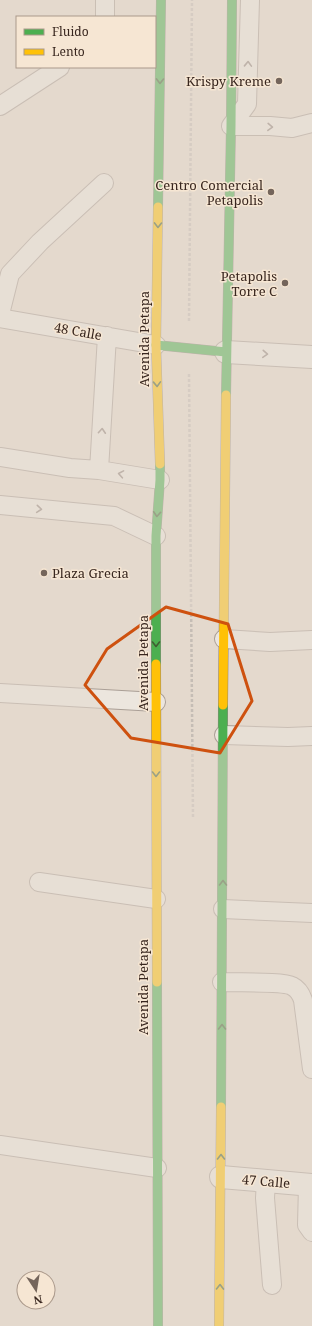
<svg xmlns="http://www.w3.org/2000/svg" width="312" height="1326" viewBox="0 0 312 1326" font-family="'Noto Serif',serif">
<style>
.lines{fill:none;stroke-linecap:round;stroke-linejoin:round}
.lane-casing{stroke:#aa9f96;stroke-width:20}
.street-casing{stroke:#aa9f96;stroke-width:24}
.fast-casing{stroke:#8f847d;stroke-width:10}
.slow-casing{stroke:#8f847d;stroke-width:10}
.path{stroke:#c5bdb5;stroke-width:2.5;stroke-dasharray:3 2;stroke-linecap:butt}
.lane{stroke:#ece6de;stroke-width:18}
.street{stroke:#ece6de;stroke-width:22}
.fast{stroke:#4caf50;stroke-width:9}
.slow{stroke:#ffc107;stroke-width:9}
.oneway{stroke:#92867e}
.oneway2{stroke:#405d32}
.marked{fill:none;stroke:#ce510f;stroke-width:3;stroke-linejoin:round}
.poi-dot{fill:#74655b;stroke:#f6e6d3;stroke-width:1.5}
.labels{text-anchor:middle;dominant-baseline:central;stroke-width:3;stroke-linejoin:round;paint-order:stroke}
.poi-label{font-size:13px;fill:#38261e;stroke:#f6e6d3;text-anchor:end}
.street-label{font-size:13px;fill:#38261e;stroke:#f6e6d3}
</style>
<rect width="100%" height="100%" fill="#e4d9cd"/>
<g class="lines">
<g class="lane-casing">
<path id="lane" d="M105,0v17
M0,106l60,-39
M231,126l16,-22 3,-104
M231,126h39l22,2 20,-5
M0,314l10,-40 30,-32 64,-59
M0,318l156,27
M0,457l70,11 29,2 61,10
M99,470l8,-134
M0,505l114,11 42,20
M224,639l46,3 42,-2
M0,693l156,9
M224,735l64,2 24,-1
M39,882l117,17
M223,909l89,4
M222,982c14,1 61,-1 70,4 6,3 9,8 11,14l9,69
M0,1145l157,23
M266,1181l-1,17 7,87
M308,1185l-1,40 5,7"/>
</g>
<g class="street-casing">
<path id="street" d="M226,352l86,5
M221,1177l91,8"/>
</g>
<g class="fast-casing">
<path id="fast" d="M158,207l3,-207
M156,345l70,7
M226,395l5,-269 1,-126
M156,664v-128l4,-56v-16
M157,982l1,344
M221,1107l2,-402"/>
</g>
<g class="slow-casing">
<path id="slow" d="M158,207l-2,138 4,119
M156,664l1,318
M223,705l3,-310
M219,1326l2,-219"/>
</g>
<path class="path" d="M189,321l3,-321
M189,374l4,443"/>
<use href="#lane" class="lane"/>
<use href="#street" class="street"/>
<use href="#fast" class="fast"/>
<use href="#slow" class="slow"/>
</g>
<defs><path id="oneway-chevron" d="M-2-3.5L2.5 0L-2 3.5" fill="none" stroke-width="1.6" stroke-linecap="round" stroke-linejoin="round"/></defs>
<g class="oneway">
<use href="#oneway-chevron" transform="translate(248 64) rotate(-88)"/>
<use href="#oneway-chevron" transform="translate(270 127) rotate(2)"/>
<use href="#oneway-chevron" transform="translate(265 354) rotate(4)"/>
<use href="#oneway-chevron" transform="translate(102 431) rotate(-86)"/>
<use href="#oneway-chevron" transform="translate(121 474) rotate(-170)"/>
<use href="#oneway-chevron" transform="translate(39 509) rotate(5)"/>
</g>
<g class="oneway2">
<use href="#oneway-chevron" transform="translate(160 81) rotate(91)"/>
<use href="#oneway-chevron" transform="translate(158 225) rotate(91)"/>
<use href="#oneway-chevron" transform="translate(157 384) rotate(88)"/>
<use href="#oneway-chevron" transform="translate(157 514) rotate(94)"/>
<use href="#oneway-chevron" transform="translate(156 644) rotate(90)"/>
<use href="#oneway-chevron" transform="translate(156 774) rotate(90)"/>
<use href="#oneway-chevron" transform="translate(223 883) rotate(-90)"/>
<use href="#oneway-chevron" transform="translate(222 1027) rotate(-90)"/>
<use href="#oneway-chevron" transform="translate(221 1157) rotate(-90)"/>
<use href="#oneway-chevron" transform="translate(220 1287) rotate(-89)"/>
</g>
<path d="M0 0H312V1326H0ZM166,607l62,17 24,77 -32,52 -89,-15 -46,-53 22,-36z" fill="#e4d9cd" fill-opacity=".55" fill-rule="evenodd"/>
<path class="marked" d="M166,607l62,17 24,77 -32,52 -89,-15 -46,-53 22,-36z"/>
<g class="poi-dot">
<circle cx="279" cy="81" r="4"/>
<circle cx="271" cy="192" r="4"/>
<circle cx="285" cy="283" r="4"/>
<circle cx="44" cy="573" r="4"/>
</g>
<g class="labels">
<g class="poi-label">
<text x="271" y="81">Krispy Kreme</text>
<text x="263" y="185">Centro Comercial<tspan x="263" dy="15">Petapolis</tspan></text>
<text x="277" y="276">Petapolis<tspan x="277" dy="15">Torre C</tspan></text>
<text x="52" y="573" text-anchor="start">Plaza Grecia</text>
</g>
<g class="street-label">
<text transform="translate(78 331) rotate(10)">48 Calle</text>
<text transform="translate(144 339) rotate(-90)">Avenida Petapa</text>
<text transform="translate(143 663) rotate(-90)">Avenida Petapa</text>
<text transform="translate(143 987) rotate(-90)">Avenida Petapa</text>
<text transform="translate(266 1181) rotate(5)">47 Calle</text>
</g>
</g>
<rect x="16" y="16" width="140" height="52" fill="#f6e6d3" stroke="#aa998b"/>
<rect x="24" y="29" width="20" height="6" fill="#4caf50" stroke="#aa998b"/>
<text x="52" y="36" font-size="12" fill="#38261e">Fluido</text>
<rect x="24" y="49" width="20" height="6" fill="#ffc107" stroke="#aa998b"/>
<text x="52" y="56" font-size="12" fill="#38261e">Lento</text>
<g transform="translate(36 1290) rotate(168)"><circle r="19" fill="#f6e6d3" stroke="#aa998b"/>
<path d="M0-3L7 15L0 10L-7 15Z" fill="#74655b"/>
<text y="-6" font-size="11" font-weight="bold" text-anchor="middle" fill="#38261e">N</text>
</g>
</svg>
